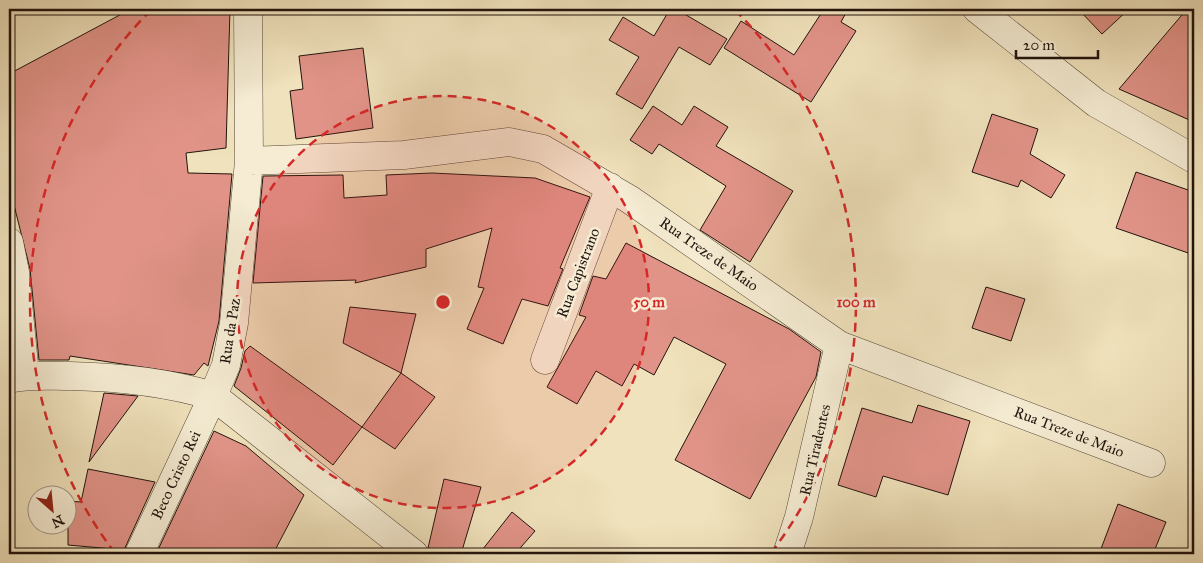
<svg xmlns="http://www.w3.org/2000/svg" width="1203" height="563" viewBox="0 0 1203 563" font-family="'IM FELL Great Primer',serif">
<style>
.building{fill:#e19388;stroke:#21130d}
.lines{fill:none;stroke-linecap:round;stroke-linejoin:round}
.minor-casing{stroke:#554739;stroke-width:29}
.minor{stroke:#f5ecd3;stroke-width:28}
.ring{fill:none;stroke:#d62828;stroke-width:2.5;stroke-dasharray:9 6}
.labels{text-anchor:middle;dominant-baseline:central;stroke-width:5;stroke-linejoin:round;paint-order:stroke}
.street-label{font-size:15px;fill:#21130d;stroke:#f5ecd3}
.centre{fill:#d62828;stroke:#f5ecd3;stroke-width:2.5}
.ring-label{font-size:15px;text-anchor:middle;font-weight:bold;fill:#d62828;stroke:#f5ecd3;stroke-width:5;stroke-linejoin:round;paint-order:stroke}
</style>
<rect width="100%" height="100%" fill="#f0e2bc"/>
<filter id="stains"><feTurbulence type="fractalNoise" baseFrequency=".004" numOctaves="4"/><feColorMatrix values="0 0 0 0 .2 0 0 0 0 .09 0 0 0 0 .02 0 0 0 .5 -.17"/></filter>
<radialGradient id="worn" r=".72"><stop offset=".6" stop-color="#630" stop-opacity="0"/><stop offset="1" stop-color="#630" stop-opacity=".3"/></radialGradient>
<path class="building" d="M131,9h99l-4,139 -40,5 2,20 44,1 -13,147 -11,45 -4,-3 -10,12 -124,-19 -1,4h-30l-9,-91 -21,-84v-111z
M670,9h6l51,30 -17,26 -31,-18 -37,62 -26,-15 23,-37 -30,-17 14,-23 31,19z
M824,9h24l-7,13 15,9 -45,71 -87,-54 17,-27 53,34z
M1078,9h51l-27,25z
M1187,9h7v113l-75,-33z
M363,48l10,80 -77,11 -6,-48 13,-2 -4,-33z
M653,106l29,19 12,-19 34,21 -12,19 77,45 -43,71 -50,-32 26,-44 -67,-42 -7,10 -22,-14z
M992,114l46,15 -8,25 35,21 -14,23 -30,-18 -3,7 -46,-15z
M1136,172l58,20v63l-78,-27z
M432,173l103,5 55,19 -30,71 3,1 -15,37 -26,-7 -19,45 -36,-15 17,-41 -6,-1 14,-59 -66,21v18l-71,16 1,-3 -103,3 10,-107 80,-1 1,23 43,-3 -1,-20z
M626,243l163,86 32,23 -5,25 -66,122 -75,-39 51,-96 -52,-27 -20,38 -20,-11 -12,22 -26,-15 -19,33 -30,-17 39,-70 -7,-2 14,-39 13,3z
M986,287l39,12 -14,42 -39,-13z
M350,307l66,7 -15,59 -58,-30z
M250,346l112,81 -29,38 -99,-79 7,-18 4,-17z
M401,373l34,24 -40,52 -33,-22z
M104,393l34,3 -49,66z
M918,405l52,16 -22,74 -65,-19 -7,21 -38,-12 24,-77 50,15z
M214,431l32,15 58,49 -31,59h-117z
M88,469l67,13 -31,68 -56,-5v-44l13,1z
M444,479l37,8 -20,67 -33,-6z
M1118,504l48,18 -13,32h-54z
M512,512l23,19 -20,23h-36z"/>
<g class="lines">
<g class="minor-casing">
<path id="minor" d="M248,9l1,152 -15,162 -8,42 -13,31 201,158
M977,9l119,94 98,56
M249,161l155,-6 105,-13 34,7 86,50 210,146 312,118
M9,242l6,30 10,103
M545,360l65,-173
M9,379c20,-5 40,-3 61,-3 49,1 96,6 143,20l-74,158
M787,554l12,-37 40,-172"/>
</g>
<use href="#minor" class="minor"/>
</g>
<circle cx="443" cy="302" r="206" fill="#d62828" fill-opacity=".12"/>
<g class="ring">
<circle cx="443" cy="302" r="206"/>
<path d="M115 553A413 413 0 0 1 151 10M735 10A413 413 0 0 1 771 553"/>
</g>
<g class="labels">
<g class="street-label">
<text transform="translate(709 254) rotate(35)">Rua Treze de Maio</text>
<text transform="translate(578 273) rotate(-69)">Rua Capistrano</text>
<text transform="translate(230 331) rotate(-81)">Rua da Paz</text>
<text transform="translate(1069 432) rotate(21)">Rua Treze de Maio</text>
<text transform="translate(815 450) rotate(-77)">Rua Tiradentes</text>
<text transform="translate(176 475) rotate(-65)">Beco Cristo Rei</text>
</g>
</g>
<circle cx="443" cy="302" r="8" class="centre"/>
<g class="ring-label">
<text x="649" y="307">50 m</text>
<text x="856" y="307">100 m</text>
</g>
<rect width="1203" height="563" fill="none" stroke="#f0e2bc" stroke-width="30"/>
<rect x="10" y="10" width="1183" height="543" fill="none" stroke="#21130d" stroke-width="2.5"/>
<rect x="15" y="15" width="1173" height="533" fill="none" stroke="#21130d"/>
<g transform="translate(52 510) rotate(153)"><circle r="24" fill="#f5ecd3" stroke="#a09584"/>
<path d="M0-4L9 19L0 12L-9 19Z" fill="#8f2418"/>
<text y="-8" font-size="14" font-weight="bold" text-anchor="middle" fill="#21130d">N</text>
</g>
<path d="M1016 50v8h82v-8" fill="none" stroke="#21130d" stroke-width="2.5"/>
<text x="1023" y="50" font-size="15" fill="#21130d" stroke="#f5ecd3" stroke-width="4" paint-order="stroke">20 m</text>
<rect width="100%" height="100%" filter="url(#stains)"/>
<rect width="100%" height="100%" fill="url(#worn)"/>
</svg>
